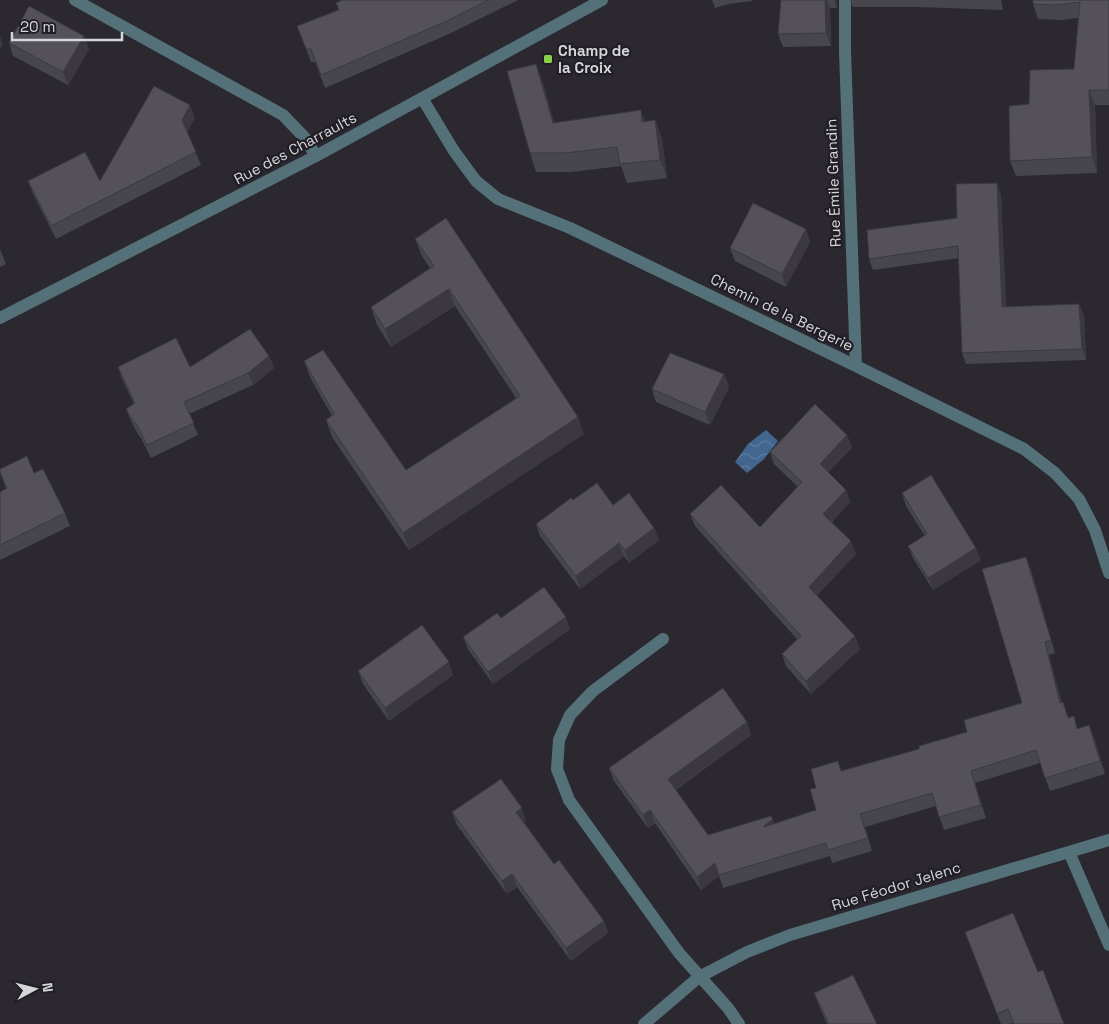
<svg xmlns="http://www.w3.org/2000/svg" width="1109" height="1024" viewBox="0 0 1109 1024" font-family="'Space Grotesk',sans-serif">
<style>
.water{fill:url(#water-waves)}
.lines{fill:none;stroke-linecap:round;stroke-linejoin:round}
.minor{stroke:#547179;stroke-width:12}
.wall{fill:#48464d}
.shaded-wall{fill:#3b393f}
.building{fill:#54515a;stroke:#3b393f}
.poi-dot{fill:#89cf48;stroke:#211e26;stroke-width:2}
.labels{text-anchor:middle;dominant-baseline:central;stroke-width:4.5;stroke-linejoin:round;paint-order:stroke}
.poi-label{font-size:15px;font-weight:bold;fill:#d6d5da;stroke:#211e26;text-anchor:start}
.street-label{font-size:15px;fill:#d6d5da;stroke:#211e26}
</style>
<defs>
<pattern id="water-waves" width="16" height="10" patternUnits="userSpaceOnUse" patternTransform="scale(1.25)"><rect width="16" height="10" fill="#426690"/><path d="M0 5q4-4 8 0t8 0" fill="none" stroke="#5d7b9f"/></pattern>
</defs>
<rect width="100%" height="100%" fill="#2b2830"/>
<path class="water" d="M766,430l12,11 -14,18 -17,14 -12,-11 13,-18z"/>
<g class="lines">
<path class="minor" d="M75,0l208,115 22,23 11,18
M845,0v51l11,315
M422,98l32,53 22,30 22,18 72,29 286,138 168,83 31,24 24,26 16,31 14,43
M0,318l316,-162 286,-156
M663,639l-70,52 -23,24 -11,25 -2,29 12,31 110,153 49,55 11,16
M1069,852l40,93
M644,1024l55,-47 48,-25 43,-17 319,-95"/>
</g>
<path class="wall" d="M342,0h176l-67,33 -126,55 -10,-26h-4l-14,-36 41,-16z
M712,0h40v1l-24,3 -13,4z
M781,0h56v8h-7l1,38 -48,1 -5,-13z
M850,0h151l2,10 -85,-3h-65z
M1109,0v105h-14l2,68 -81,3 -6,-15 19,-57 45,-35 4,-51 -17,2 -23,-1 -5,-15z
M84,36l5,13 -21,36 -55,-29 -4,-13z
M543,83l11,40 91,-1 10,-2 7,19 5,39 -40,5 -6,-17 -50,6h-35l-6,-19z
M195,118l-8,14 14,33 -145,74 -23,-45 -5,-13h72z
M1001,195l5,112 73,-3 5,12 2,44 -120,4 -4,-11 -3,-95 -86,12 -4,-11 88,-41z
M806,229l4,13 -24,45 -51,-26 -5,-13z
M415,239l169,195 -175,116 -77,-113 -6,-17 6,-4 -21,-37 -7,-18 102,109 110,-72 -61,-92 -64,41 -14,-22 -6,-18 59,-39 -8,-12z
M0,249l6,15 -6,3z
M269,356l5,12 -21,17 -64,29 9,21 -47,23 -11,-22h-1l-8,-15 -5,-12 8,-5 -12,-25 -4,-12h72z
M724,374l5,13 -19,38 -54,-23 -4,-13z
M847,435l5,13 -24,24 18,18 4,12 -18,20 24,32 -39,41 43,54 -49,45 -25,-28 -4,-12 15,-15 -102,-113 -5,-12 70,13 38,-40 -24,-23 -4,-12z
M0,473h34l31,40 5,13 -70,34v-68l6,-3z
M902,493l79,67 -48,30 -20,-32 -5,-12 17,-10 -19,-30z
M573,500l40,5 41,23 5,12 -30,23 -5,-7 -44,33 -40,-53 -4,-12z
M1026,557l5,13 24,83 -6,2 13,48 7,15 9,10 16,9 11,37 -55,17 -10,-28 -65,20 11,35 -42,12 -8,-24 -71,21 7,24 -40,12 -2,-7 -107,32 -4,-12 -18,14 -46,-67 -7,5 -34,-47 -5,-13 138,-46 4,13 -75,55 32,45 67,-11 41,-14v-22l22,-27 3,10 78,-22 48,-17 55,-29z
M501,618l69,11 -77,55 -25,-35 -5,-12z
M358,671l95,4 -64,46 -26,-37z
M452,812l74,9 -2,1 30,42 50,57 4,12 -37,28 -54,-74 -10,7 -50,-69z
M965,932l73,40 26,52h-51v-1l-4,1h-8z
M814,993l63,31h-50l-8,-18z"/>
<path class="shaded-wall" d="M825,0h2l3,8 1,38 -5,-13z
M834,0h3v8z
M0,36l3,8 -3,5z
M84,36l5,13 -21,36 -5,-13z
M536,64l7,19 17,59 -7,-19z
M1089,90l6,15 2,68 -5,-16z
M190,105l5,13 -8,15 -5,-13z
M641,110l7,19 -6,-7z
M655,120l7,19 5,39 -7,-18z
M997,183l4,12 5,124 -4,-12z
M806,229l4,13 -24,45 -4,-13z
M449,289l6,17 -64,41 -6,-18z
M1079,304l5,12 2,44 -4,-11z
M269,356l5,12 -21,17 -5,-12z
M724,374l5,13 -19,38 -5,-13z
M578,417l6,17 -175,116 -6,-17z
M847,435l5,13 -28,29 -4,-13z
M846,490l4,12 -23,24 -4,-12z
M654,528l5,12 -30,23 -4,-13z
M851,541l5,13 -42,45 -5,-12z
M619,543l5,13 -44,33 -4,-13z
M976,548l5,12 -48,30 -5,-12z
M1026,557l5,13 24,83 -4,-13z
M566,617l4,12 -77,55 -5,-12z
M855,636l5,13 -49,45 -5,-13z
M1045,642l4,13 16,61 -5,-13z
M449,662l4,13 -64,46 -4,-13z
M747,722l4,13 -78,57 -5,-13z
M1089,725l5,12 11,37 -5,-13z
M971,771l4,12 11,35 -5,-13z
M522,808l4,13 -5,4 -5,-13z
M650,810l5,13 -7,5 -5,-13z
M860,814l5,13 7,24 -4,-13z
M773,819l4,13 -9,7 -4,-13z
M715,863l4,13 -18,14 -4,-13z
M512,874l5,13 -10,7 -5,-13z
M604,921l4,12 -37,28 -5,-13z"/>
<path class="building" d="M342,0h146l-41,21 -126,54 -10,-26h-5l-9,-23 42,-16 -3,-7z
M781,0h44l1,33 -48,1z
M1033,0h76v90h-20l3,67 -82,4 -1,-55 20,-2 1,-34 44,-1 6,-67 -25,3 -22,-1z
M29,6l55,30 -21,36 -54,-29z
M536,64l17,59 88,-13 1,12 13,-2 5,40 -40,4 -3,-17 -52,6h-35l-23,-82z
M154,86l36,19 -8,15 14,32 -145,74 -23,-45 57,-29 15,29z
M997,183l5,124 77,-3 3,45 -120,4 -4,-107 -89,13 -2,-29 90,-12 -1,-34z
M753,203l53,26 -24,45 -52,-26z
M446,218l132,199 -175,116 -77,-113 8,-6 -30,-53 19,-11 83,120 114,-74 -71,-107 -64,40 -14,-22 63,-41 -19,-27z
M250,329l19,27 -21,17 -64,29 10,21 -47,22 -11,-22 -1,1 -9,-15 9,-6 -17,-36 58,-29 14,29z
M670,353l54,21 -19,38 -53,-23z
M815,404l32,31 -27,29 26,26 -23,24 28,27 -42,46 46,49 -49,45 -24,-27 19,-18 -111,-122 31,-29 39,42 42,-45 -32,-30z
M27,456l7,17 9,-4 22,44 -65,32v-53l7,-4 -7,-16v-3z
M931,475l45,73 -48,30 -20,-32 19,-12 -25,-41z
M597,483l16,22 16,-12 25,35 -29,22 -6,-7 -43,33 -40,-52 35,-26 2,2z
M1026,557l25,83 -6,2 15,61 3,-1 5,16 6,-2 3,13 12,-4 11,36 -55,17 -9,-28 -65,21 10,34 -42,12 -7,-24 -72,21 8,24 -40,12 -2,-7 -107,32 -4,-12 -18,14 -47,-67 -7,5 -34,-47 114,-80 24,34 -79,57 40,56 63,-19 2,3 -9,7v1l52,-17 -6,-21 6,-1 -5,-19 27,-8 3,10 78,-22v-3l48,-14 -3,-12 58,-17 -40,-134z
M544,587l22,30 -78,55 -25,-35 34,-24 4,5z
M422,625l27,37 -64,46 -27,-37z
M501,779l21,29 -6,4 38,52 5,-4 45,61 -38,27 -54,-74 -10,7 -50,-69z
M1013,913l25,59 5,-2 21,54h-50l-6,-15 -11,5 -32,-82z
M853,975l24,49h-48l-15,-31z"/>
<rect class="poi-dot" x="543" y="54" width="10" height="10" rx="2.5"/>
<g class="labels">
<g class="poi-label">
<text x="558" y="50">Champ de<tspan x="558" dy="17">la Croix</tspan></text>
</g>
<g class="street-label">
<text transform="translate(295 148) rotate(-28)">Rue des Charraults</text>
<text transform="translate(833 183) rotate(-92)">Rue Émile Grandin</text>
<text transform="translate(782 312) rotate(26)">Chemin de la Bergerie</text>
<text transform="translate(896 886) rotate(-17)">Rue Féodor Jelenc</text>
</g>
</g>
<g transform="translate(35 989) rotate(83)" stroke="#211e26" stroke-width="4" paint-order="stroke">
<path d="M0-4L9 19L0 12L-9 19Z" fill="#d6d5da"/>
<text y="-8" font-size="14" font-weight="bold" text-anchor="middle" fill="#d6d5da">N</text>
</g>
<path d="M12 32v8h110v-8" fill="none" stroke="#d6d5da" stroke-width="2.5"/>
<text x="20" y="32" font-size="15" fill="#d6d5da" stroke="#211e26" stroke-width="4" paint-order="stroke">20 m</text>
</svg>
